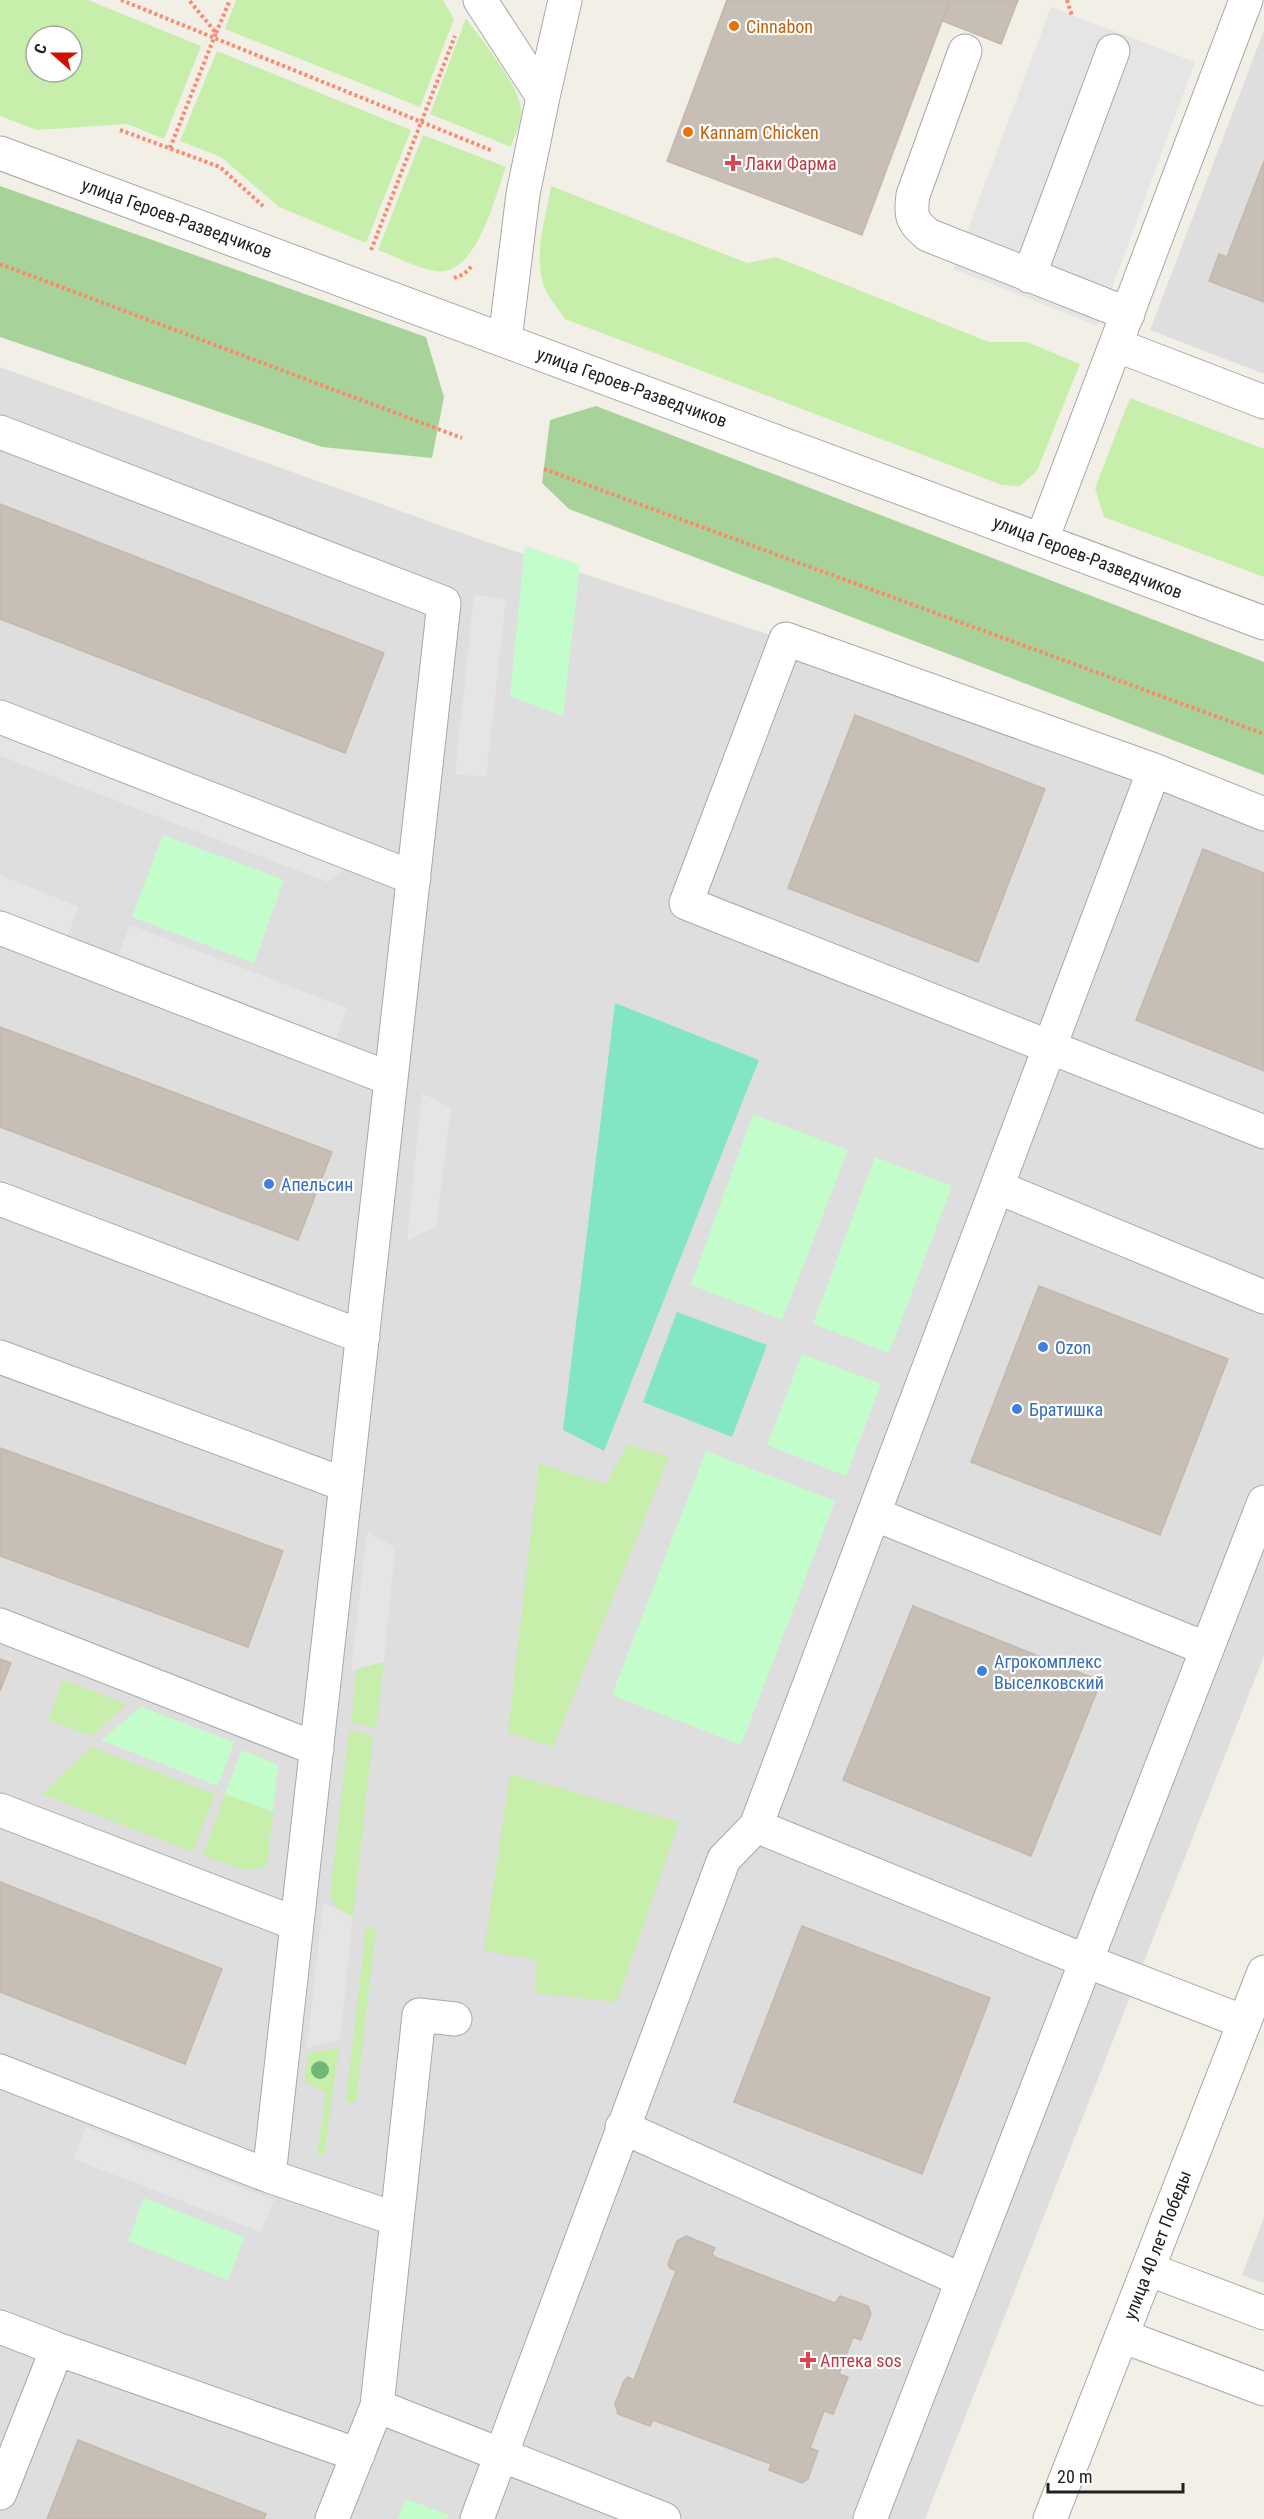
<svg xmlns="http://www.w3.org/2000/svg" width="1264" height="2519" viewBox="0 0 1264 2519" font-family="'Roboto Condensed',sans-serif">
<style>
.residential{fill:#dfdede}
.grass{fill:#c7eeab;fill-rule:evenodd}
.forest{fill:#a7d39a}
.park{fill:#c4fdcc}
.pitch{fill:#82e5c6}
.parking{fill:#e5e5e5}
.building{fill:#c7beb6;stroke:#c5b7a9;stroke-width:1.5}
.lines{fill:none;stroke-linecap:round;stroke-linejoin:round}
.minor-casing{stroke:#a8a8a8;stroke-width:35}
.path{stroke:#ff856b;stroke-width:4;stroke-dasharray:3 3;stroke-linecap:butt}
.minor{stroke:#fff;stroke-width:33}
.tree{fill:#70b776}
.food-dot{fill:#e8710a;stroke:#fff;stroke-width:2}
.health-dot{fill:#e0444e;stroke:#fff;stroke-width:2}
.shop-dot{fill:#3f7fe0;stroke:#fff;stroke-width:2}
.labels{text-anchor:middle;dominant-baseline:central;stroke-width:4.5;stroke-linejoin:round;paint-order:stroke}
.food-label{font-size:18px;fill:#c56008;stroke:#fff;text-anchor:start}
.health-label{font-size:18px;fill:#be3a42;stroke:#fff;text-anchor:start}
.street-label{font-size:18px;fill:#212121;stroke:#fff}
.shop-label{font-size:18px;fill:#366cbe;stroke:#fff;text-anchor:start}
</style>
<rect width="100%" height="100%" fill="#f2efe7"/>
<path class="residential" d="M1264,30v344l-114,-44z
M0,367l484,174 780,256v859l-339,863h-925z
M1264,2217v66l-22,-8z"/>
<path class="grass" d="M0,0h88l113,46 -37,93 -37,-15 -90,6 -37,-14zM36,36h36v36h-36z
M236,0h207l11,19 -34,88 -195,-78z
M466,18c15,22 55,68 55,93 0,13 -6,24 -10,36l-81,-33z
M217,51l194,79 -45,113 -87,-36 -58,-50 -41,-16z
M423,135l83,32c-11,30 -30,111 -71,104 -17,-2 -40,-15 -57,-21z
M551,186l196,77 29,-6 213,85h38l53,22 -43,107 -17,15 -18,-1 -437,-166c-7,-11 -19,-24 -22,-36 -9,-30 3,-67 8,-97z
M1130,398l134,51v128l-160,-60 -9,-29z
M627,1444l42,13 -116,290 -45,-15 31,-268 67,20z
M384,1662l-8,66 -25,-6 6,-53z
M63,1680l64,24 -35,32 -44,-16z
M349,1730l24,6 -20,181 -14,-7 -9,-14z
M91,1747l124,47 -22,58 -151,-58z
M510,1774l169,48 -62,180 -82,-9 2,-33 -53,-9z
M225,1794l48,18 -6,54c-22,9 -43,-3 -64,-11z
M366,1927l10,1 -20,174 -10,-1z
M339,2048l-15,108 -7,-2 9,-61 -21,-11 3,-29z"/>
<path class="forest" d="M0,186l426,151 18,60 -12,61 -110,-11 -322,-110z
M596,406l668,256v113l-695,-266 -27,-26 8,-63z"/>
<path class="park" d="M525,546l55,19 -17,151 -53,-20z
M163,835l121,45 -30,83 -122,-46z
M753,1114l95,36 -66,170 -91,-35z
M875,1157l77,29 -63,167 -76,-29z
M802,1354l79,30 -35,92 -79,-31z
M706,1451l129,50 -94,244 -129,-50z
M141,1707l93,35 -16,44 -117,-46z
M242,1750l36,15 -5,47 -48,-18z
M144,2198l100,39 -16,43 -100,-39z
M406,2499l43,16 -2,4h-49z"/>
<path class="pitch" d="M615,1003l144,57 -155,391 -41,-21z
M677,1312l90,33 -35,92 -89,-35z"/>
<path class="parking" d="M1051,7l144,55 -97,264 -145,-57z
M474,595l32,4 -20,178 -31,-3z
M0,728l353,135 -26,19 -327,-126z
M0,875l79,32 -12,29 -67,-27z
M130,925l217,83 -12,33 -217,-84z
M422,1093l29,15 -15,119 -29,13z
M367,1532l28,15 -11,115 -33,8z
M323,1902l30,15 -13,122 -33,9z
M86,2127l188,73 -13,32 -187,-73z"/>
<path class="building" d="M727,0h223l-88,235 -195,-74z
M950,0h68l-17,44 -58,-23z
M1264,161v141l-55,-21 10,-27 8,3z
M0,504l384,149 -39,100 -345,-134z
M855,715l190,74 -67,173 -190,-74z
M1203,849l61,24v198l-128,-51z
M0,1027l332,125 -34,88 -298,-113z
M1039,1286l189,73 -68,176 -189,-73z
M0,1448l283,103 -35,96 -248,-91z
M913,1606l188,75 -70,175 -188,-76z
M0,1659l11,4 -11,28z
M0,1882l222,87 -37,95 -185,-72z
M802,1926l188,72 -68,176 -188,-72z
M686,2236l29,12 -3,6 3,3 120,46 5,-7 28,10 3,8 -10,26 -8,-3 -14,37 9,3 -15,37 -9,-3 -14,37 8,3 -10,28 -6,4 -33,-13 2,-6 -118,-44 -3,6 -32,-12 -3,-10 9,-23 4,-4 6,3 42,-109 -6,-3 -2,-4 9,-23z
M78,2440l188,74 -2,5h-217z"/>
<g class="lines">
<g class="minor-casing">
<path id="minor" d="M480,0l63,97 -20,97 -18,146
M965,51l-52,144c-3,21 -1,27 15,40l200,79
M543,97l22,-97
M0,153l1264,470
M1029,276l84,-225
M1116,345l148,57
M0,432l444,171 -53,476
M1042,539l204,-539
M0,717l414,161
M1264,814l-110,-44 -368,-131 -100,264 578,229
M0,928l391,151 -94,845
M997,1187l267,110
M0,1199l363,138
M0,1357l346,128
M874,1514l333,135
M0,1625l317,124
M0,1810l297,114 -28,252
M756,1826l330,135 158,61
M0,2071l269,105 127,43
M622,2127l340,153
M1148,2269l116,44
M0,2327l57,22 301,106
M1122,2336l142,53
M377,2406l287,113
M0,2493l57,-144
M332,2519l45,-113 42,-391 36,4
M477,2519l247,-660 32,-33 398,-1056
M870,2519l394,-1017
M1050,2519l214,-547"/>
</g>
<path class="path" d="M121,0l372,151
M1067,0l5,16
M216,33l14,-33
M120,130l100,37 43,39
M170,148l46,-115 -27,-33
M371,250l84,-214
M0,264l462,174
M454,278l10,-4 8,-8
M544,469l720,265"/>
<use href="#minor" class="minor"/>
</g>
<circle class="tree" cx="320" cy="2070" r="9"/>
<g class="food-dot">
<circle cx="734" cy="26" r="6"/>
<circle cx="688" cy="132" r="6"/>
</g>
<g class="health-dot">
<path d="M730 154h6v6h6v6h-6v6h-6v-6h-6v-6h6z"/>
<path d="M805 2351h6v6h6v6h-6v6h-6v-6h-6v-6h6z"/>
</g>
<g class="shop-dot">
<circle cx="269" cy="1184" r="6"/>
<circle cx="1043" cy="1347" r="6"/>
<circle cx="1017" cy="1409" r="6"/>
<circle cx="982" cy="1671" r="6"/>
</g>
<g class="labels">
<g class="food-label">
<text x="746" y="26">Cinnabon</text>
<text x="700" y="132">Kannam Chicken</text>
</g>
<g class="health-label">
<text x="745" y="163">Лаки Фарма</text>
<text x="820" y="2360">Аптека sos</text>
</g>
<g class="street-label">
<text transform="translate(177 218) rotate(20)">улица Героев-Разведчиков</text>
<text transform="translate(632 387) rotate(20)">улица Героев-Разведчиков</text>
<text transform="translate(1088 557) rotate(21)">улица Героев-Разведчиков</text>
<text transform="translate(1157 2245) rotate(-69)">улица 40 лет Победы</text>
</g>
<g class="shop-label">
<text x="281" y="1184">Апельсин</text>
<text x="1055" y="1347">Ozon</text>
<text x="1029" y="1409">Братишка</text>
<text x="994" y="1661">Агрокомплекс<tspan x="994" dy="21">Выселковский</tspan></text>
</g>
</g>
<g transform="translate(54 54) rotate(291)"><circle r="28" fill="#ffffff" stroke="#a6a6a6" stroke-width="1.5"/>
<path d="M0-4.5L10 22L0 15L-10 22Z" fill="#d21000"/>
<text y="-9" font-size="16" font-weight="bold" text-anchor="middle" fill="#212121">С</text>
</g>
<path d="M1048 2483v9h135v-9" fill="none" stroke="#212121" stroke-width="3"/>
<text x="1057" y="2483" font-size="18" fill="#212121" stroke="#ffffff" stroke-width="4.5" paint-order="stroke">20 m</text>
</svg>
